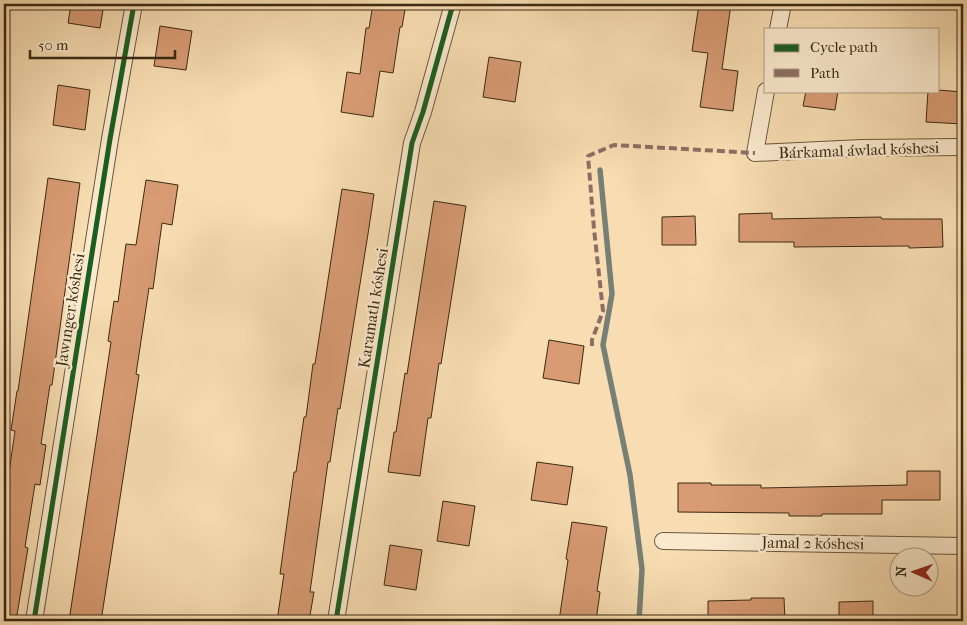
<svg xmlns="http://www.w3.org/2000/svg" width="967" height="625" viewBox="0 0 967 625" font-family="'IM FELL French Canon',serif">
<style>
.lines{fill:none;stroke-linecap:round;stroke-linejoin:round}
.stream{stroke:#778075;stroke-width:5.5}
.building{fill:#d89b73;stroke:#3a2a14}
.street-casing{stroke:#6a573c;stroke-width:18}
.street{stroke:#fae9cd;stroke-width:16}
.quiet{stroke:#8d6e63;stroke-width:4;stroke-dasharray:8 4;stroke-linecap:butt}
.cycleway-casing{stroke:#fae9cd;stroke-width:8}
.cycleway{stroke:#1b5e20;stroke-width:5}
.labels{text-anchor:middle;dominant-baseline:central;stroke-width:5;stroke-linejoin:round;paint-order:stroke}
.street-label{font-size:16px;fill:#3a2a14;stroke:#fae9cd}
</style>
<rect width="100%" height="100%" fill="#f8ddb2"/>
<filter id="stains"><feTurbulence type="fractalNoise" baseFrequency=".004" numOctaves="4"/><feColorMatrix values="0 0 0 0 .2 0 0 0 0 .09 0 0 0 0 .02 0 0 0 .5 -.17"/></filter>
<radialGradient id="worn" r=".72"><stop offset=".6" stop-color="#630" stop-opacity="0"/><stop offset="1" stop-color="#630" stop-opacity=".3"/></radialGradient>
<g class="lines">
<path class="stream" d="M600,170l12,124 -9,51 27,130 12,94 -3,52"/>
</g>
<path class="building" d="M71,4h33l-4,24 -32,-5z
M373,4h33l-4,23h-2l-7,46 -13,-2 -7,46 -32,-5 6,-40 13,2 6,-46h3z
M699,4h32l-9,65 16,2 -5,40 -33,-4 8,-54 -16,-2z
M160,26l32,5 -6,39 -32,-4z
M489,57l32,5 -6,40 -32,-5z
M58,85l32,5 -5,40 -32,-5z
M938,90l25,2v32l-37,-2 2,-31z
M806,91h32l-3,19 -32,-4z
M48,178l32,5 -28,202h-2l-9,59 5,1 -6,40 -5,-1 -10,63 3,1 -12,73h-12v-129l2,1 9,-62 -4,-1 6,-39h1z
M146,180l32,5 -6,40 -10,-2 -9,66 -4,-1 -13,86 3,1 -38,246h-32l42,-279 -3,-1 6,-40 4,1 8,-58 10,1z
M342,189l32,5 -6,40 -28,175 -2,-1 -8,54h-2l-18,130h4l-5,29h-32l7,-47h-4l14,-102h2l8,-55h2l7,-53h2z
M434,201l32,5 -25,158 -2,-1 -8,55h-3l-8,58 -32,-4 6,-40h2l9,-59 2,1z
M772,213v6l109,-2 1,2h60l1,28 -34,1v-2l-115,1v-5h-55v-28z
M695,216l1,29h-34v-28z
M549,340l35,6 -5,38 -36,-6z
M537,462l36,5 -6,38 -36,-5z
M907,471h33v29h-58v14h-60v2h-33v-3l-111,-1v-29h33v2h50v3l146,-3z
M443,501l32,5 -6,40 -32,-5z
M572,522l35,5 -10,64 3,1 -4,29h-37l9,-61 -2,-1z
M390,545l32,5 -6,40 -32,-5z
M751,598h33l1,23h-77v-20l43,-1z
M873,601v20h-34v-19z"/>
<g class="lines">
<g class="street-casing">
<path id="street" d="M778,29l5,-25
M766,91l-11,62 107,-5 101,-1
M663,541l300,5
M34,621l76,-482 24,-135
M336,621l76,-478 11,-31 30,-108"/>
</g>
<use href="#street" class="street"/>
<path class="quiet" d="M592,346v-6l11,-29 -9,-82 -6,-73 26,-11 141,8"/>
<g class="cycleway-casing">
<path id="cycleway" d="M34,621l76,-482 24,-135
M336,621l76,-478 11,-31 30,-108"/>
</g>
<use href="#cycleway" class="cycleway"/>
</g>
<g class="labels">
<g class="street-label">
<text transform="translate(859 150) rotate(-2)">Bárkamal áwlad kóshesi</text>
<text transform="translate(373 308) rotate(-81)">Karamatlı kóshesi</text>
<text transform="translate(70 310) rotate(-81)">Jawınger kóshesi</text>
<text transform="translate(813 543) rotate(1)">Jamal 2 kóshesi</text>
</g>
</g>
<rect width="967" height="625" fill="none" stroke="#f8ddb2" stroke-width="20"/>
<rect x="5" y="5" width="957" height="615" fill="none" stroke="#3a2a14" stroke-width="2.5"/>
<rect x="10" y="10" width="947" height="605" fill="none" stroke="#3a2a14"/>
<rect x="764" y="28" width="175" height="65" fill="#fae9cd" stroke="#ad9d83"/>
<rect x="774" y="44" width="25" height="8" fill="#1b5e20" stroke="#ad9d83"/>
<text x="810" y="52" font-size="15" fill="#3a2a14">Cycle path</text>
<rect x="774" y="69" width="25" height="8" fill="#8d6e63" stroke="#ad9d83"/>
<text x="810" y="78" font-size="15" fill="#3a2a14">Path</text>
<g transform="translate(914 572) rotate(272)"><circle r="24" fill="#fae9cd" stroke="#ad9d83"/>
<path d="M0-4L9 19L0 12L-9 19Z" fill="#8f2418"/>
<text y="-8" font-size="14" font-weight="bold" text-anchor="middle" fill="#3a2a14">N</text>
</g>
<path d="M30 50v8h145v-8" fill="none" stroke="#3a2a14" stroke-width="2.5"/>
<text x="38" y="50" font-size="15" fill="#3a2a14" stroke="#fae9cd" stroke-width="4" paint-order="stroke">50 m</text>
<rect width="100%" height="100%" filter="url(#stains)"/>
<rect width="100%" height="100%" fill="url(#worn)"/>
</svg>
